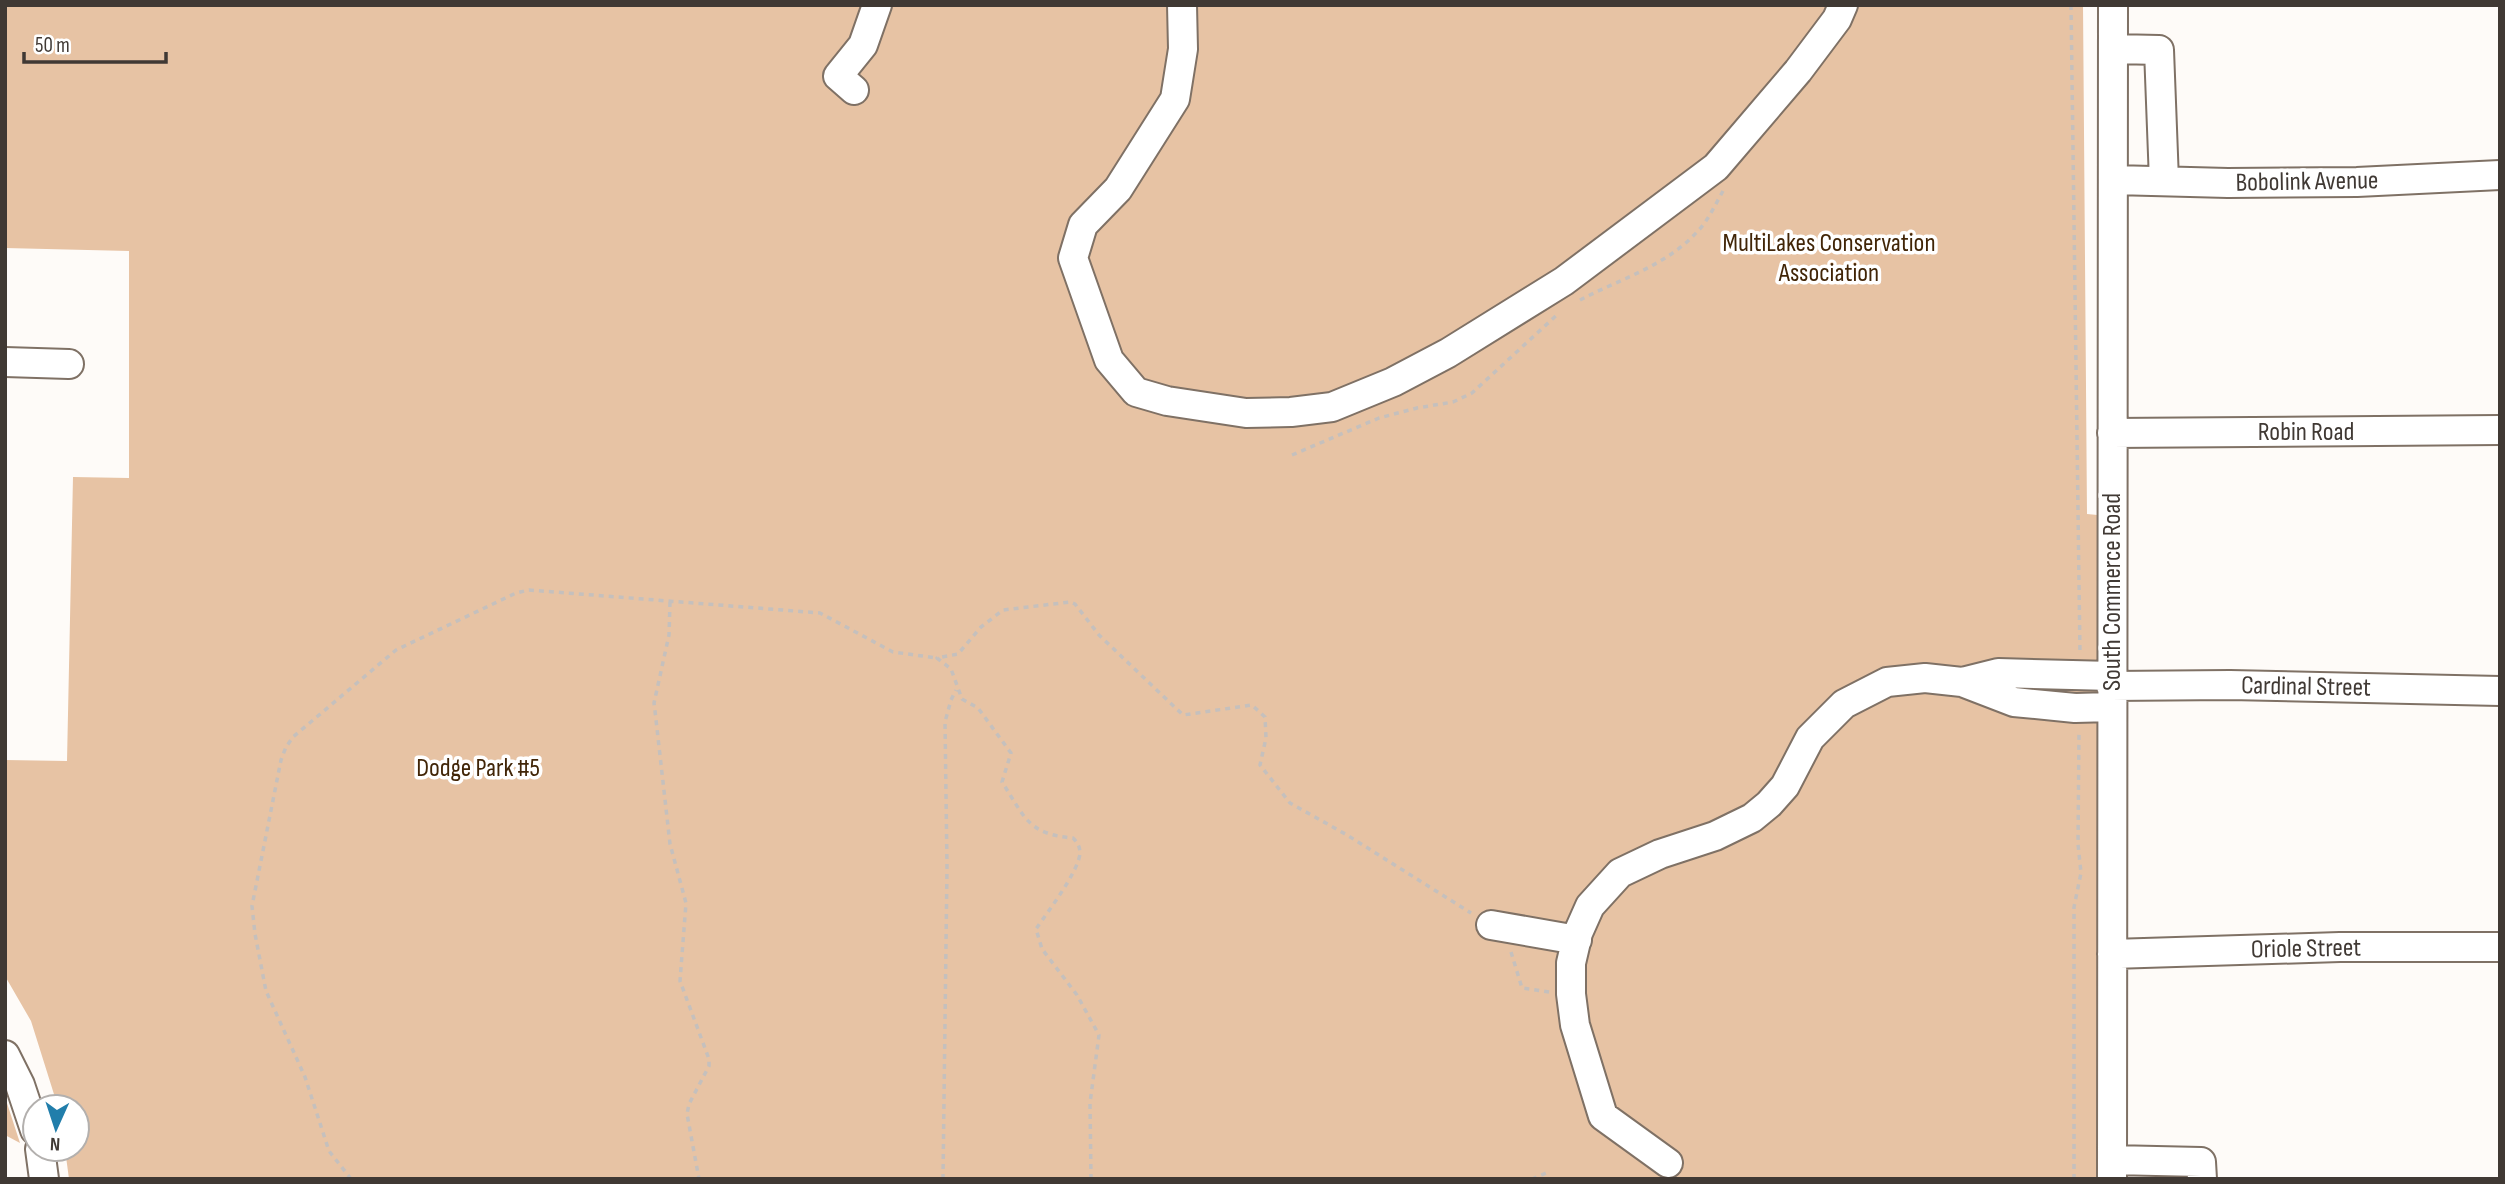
<svg xmlns="http://www.w3.org/2000/svg" width="2505" height="1184" viewBox="0 0 2505 1184" font-family="'Sofia Sans Condensed',sans-serif">
<style>
.green{fill:#e7c3a4}
.lines{fill:none;stroke-linecap:round;stroke-linejoin:round}
.minor-casing{stroke:#7f7165;stroke-width:32}
.path{stroke:#c5c0bd;stroke-width:3.5;stroke-dasharray:5 5;stroke-linecap:butt}
.minor{stroke:#fff;stroke-width:28}
.labels{text-anchor:middle;dominant-baseline:central;stroke-width:7;stroke-linejoin:round;paint-order:stroke}
.street-label{font-size:26px;fill:#403934;stroke:#fff}
.park-label{font-size:26px;fill:#412507;stroke:#fff}
</style>
<rect width="100%" height="100%" fill="#fefbf8"/>
<path class="green" d="M5,5h2078l4,509 21,2 -4,663h-2035l-4,-30h12v-42h-19l-27,-86 -26,-45v-216l62,1 6,-284 56,1v-227l-124,-3z
M5,1097l15,46 -15,-8z"/>
<g class="lines">
<g class="minor-casing">
<path id="minor" d="M1182,5l1,44 -8,50 -57,90 -35,36 -10,33 36,102 27,32 31,9 79,12 45,-1 41,-5 61,-25 55,-29 116,-72 152,-114 82,-96 39,-52 6,-14
M2114,49l45,1 5,131
M854,90l-16,-14 25,-31 14,-40
M2114,180l114,3 129,-1 143,-7
M5,362l64,2
M2112,433l388,-3
M1962,682l36,-9 114,3
M2111,686l119,-1 270,6
M1491,925l86,15
M2112,954l228,-7h160
M5,1055l15,30 15,45
M40,1149l4,30
M2112,1160l89,2 1,17
M1668,1163l-65,-47 -28,-91 -4,-31v-31l7,-30 12,-27 30,-33 40,-19 55,-18 37,-18 17,-14 16,-18 25,-48 34,-34 43,-22 38,-4 37,4 52,20 61,6 37,-1
M2112,1179l1,-1174"/>
</g>
<path class="path" d="M2071,5l9,649
M1580,300c40,-21 86,-34 117,-68 11,-11 18,-27 26,-41
M1292,455l87,-37 38,-10 36,-6 19,-9 87,-80
M670,602l-1,33 -15,68 1,8 15,133 16,59 -6,78 29,78v7l-20,38 -2,10 12,65
M1511,952l11,36 27,4
M351,1179l-22,-28 -24,-74 -39,-86 -11,-57 -3,-28 29,-146 5,-13 7,-10 103,-87 120,-57 13,-3 291,23 73,39 44,6
M943,1179l4,-312 -2,-145 6,-22 5,-10
M1091,1179l-1,-76 9,-68 -22,-40 -35,-46 -6,-20c11,-16 43,-58 44,-76 0,-7 -3,-11 -7,-15 -46,-4 -48,-21 -71,-56l9,-29 -33,-45 -16,-9 -11,-30 -14,-11 21,-4 23,-27 22,-17 67,-8 5,2 24,31 84,80 69,-10 13,12 1,21 -6,27 30,38 57,32 124,78
M1532,1179l14,-6 1,6
M2074,1179v-272l7,-34 -3,-29 1,-112"/>
<use href="#minor" class="minor"/>
</g>
<g class="labels">
<g class="street-label">
<text transform="translate(2307 182) rotate(-1)">Bobolink Avenue</text>
<text x="2306" y="432">Robin Road</text>
<text transform="translate(2112 592) rotate(-90)">South Commerce Road</text>
<text transform="translate(2306 687) rotate(1)">Cardinal Street</text>
<text transform="translate(2306 949) rotate(-1)">Oriole Street</text>
</g>
<g class="park-label">
<text x="1829" y="243">MultiLakes Conservation<tspan x="1829" dy="30">Association</tspan></text>
<text x="478" y="768">Dodge Park #5</text>
</g>
</g>
<rect width="2505" height="1184" fill="none" stroke="#403934" stroke-width="14"/>
<g transform="translate(56 1128) rotate(183)"><circle r="33" fill="#ffffff" stroke="#b3b0ae" stroke-width="2"/>
<path d="M0-5L12 26L0 18L-12 26Z" fill="#217eab"/>
<text y="-10" font-size="19" font-weight="bold" text-anchor="middle" fill="#403934">N</text>
</g>
<path d="M24 52v10h142v-10" fill="none" stroke="#403934" stroke-width="3.5"/>
<text x="35" y="52" font-size="21" fill="#403934" stroke="#ffffff" stroke-width="5" paint-order="stroke">50 m</text>
</svg>
